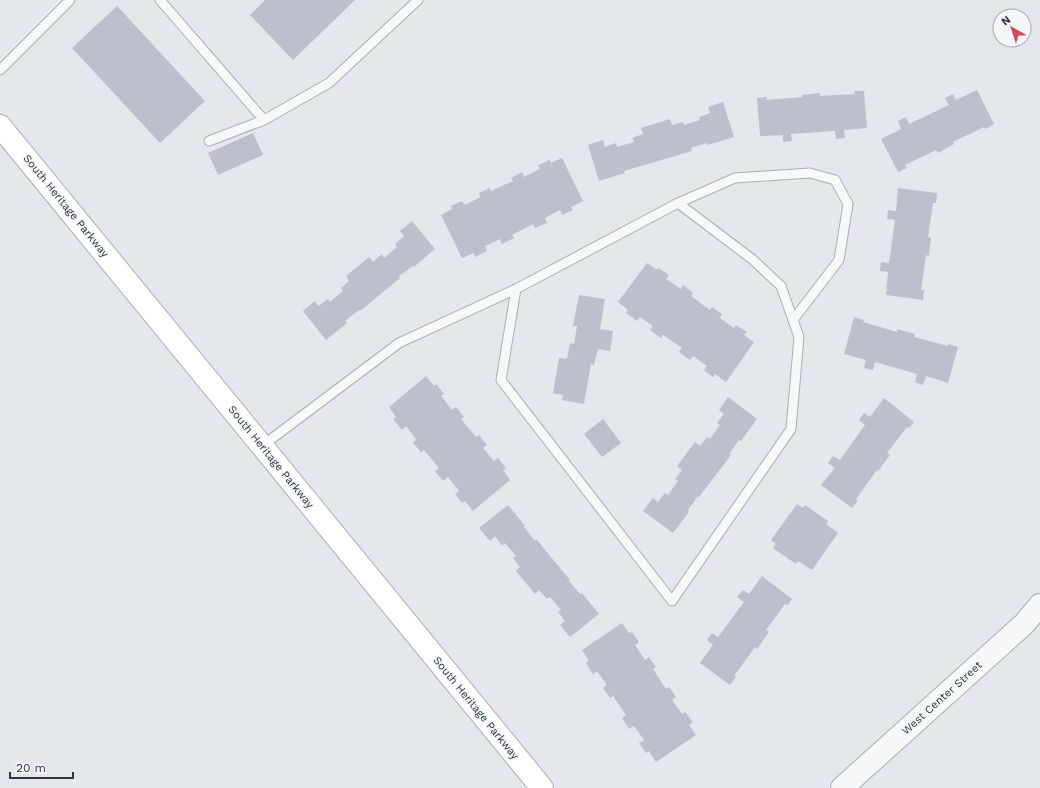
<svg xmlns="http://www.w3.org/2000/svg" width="1040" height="788" viewBox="0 0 1040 788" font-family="'Work Sans',sans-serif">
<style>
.building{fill:#bbc0ca}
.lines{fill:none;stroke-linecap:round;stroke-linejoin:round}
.service-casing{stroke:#a9aeb7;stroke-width:11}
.tertiary-casing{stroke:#a9aeb7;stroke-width:24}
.secondary-casing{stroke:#a9aeb7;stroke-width:24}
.service{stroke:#f7f8fa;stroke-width:9}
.tertiary{stroke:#f7f8fa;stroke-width:22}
.secondary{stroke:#fff;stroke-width:22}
.labels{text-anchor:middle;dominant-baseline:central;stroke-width:3;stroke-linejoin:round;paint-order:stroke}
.street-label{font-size:11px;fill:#2b3445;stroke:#f4f6f9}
</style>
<rect width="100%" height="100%" fill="#e4e7ec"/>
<path class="building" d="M265,0h90l-62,60 -43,-45z
M117,6l88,95 -45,42 -88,-95z
M977,90l17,34 -9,5 -1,-2 -31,15 1,2 -16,9 -2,-3 -31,15 2,3 -9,4 -17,-33 20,-10 -3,-8 8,-4 3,7 40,-19 -4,-7 8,-4 3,6z
M854,91h10l3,37 -23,2 1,8 -9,1 -1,-8 -44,3 1,7 -9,1v-7l-23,1 -3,-38 10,-1v3l35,-3v-2l18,-2v3l35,-2z
M723,102l11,35 -26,8 -1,-2 -16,5 1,3 -68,20 1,2 -26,8 -11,-36 15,-5 2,7 11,-4 1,4 17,-5 -2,-4 11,-4 -2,-6 29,-9 2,6 11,-3 1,3 16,-5 -1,-3 11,-4 -2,-6z
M253,133l10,22 -45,20 -10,-22z
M562,158l21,43 -12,6 2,3 -11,5 -2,-5 -15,8 2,5 -12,5 -2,-4 -21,11 2,3 -12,6 -2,-5 -15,7 2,5 -12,6 -1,-4 -12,5 -21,-43 11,-6 -1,-3 11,-5 3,4 15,-8 -1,-4 11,-5 1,3 22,-10 -2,-3 11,-6 2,5 16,-8 -2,-4 12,-5 1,3z
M898,188l39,5 -1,10h-3l-5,34 3,1 -2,18 -3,-1 -5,35h3l-1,10 -37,-5 2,-23 -8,-1 1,-9 8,1 6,-43 -8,-1 1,-9 8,1z
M412,221l23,28 -21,18 -1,-1 -14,10 1,2 -40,33 -1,-1 -14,11 2,2 -21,17 -23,-29 12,-10 3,5 10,-7 2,3 13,-11 -2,-3 8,-7 -3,-5 23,-19 4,5 9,-8 2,4 13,-11 -2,-3 9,-8 -4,-5z
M647,263l10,7 1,-2 11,7 -3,4 15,10 2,-4 10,8 -2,3 19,14 2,-3 10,7 -2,4 14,10 2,-3 11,7 -3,3 10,7 -28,40 -11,-8 -2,3 -9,-7 3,-4 -14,-10 -3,4 -11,-8 3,-4 -19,-13 -2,3 -11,-8 3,-4 -13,-9 -3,4 -11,-8 2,-3 -10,-8z
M579,295l26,4 -5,30 13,2 -3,20 -12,-2 -4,16 -3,-1 -7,40 -22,-4 1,-5 -10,-2 6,-35 8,1 3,-16 4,1 3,-18h-4z
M854,317l10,3 -1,2 34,10v-3l18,5 -1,3 34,9v-2l10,3 -10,36 -22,-7 -3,9 -8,-3 2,-8 -42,-12 -2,8 -9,-2 2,-8 -22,-6z
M426,376l8,10 2,-2 8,10 -3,2 11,14 4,-3 8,10 -3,2 15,18 3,-2 8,10 -4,3 11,13 4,-3 8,10 -3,2 7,10 -37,31 -8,-10 -3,2 -7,-9 4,-3 -11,-14 -5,4 -8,-10 4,-3 -15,-18 -3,2 -8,-9 3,-4 -10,-13 -4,4 -9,-11 3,-2 -7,-10z
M728,397l29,22 -16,22 -2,-1 -10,14 2,1 -32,42 -1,-1 -10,14 1,2 -16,21 -30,-22 10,-13 5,4 7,-9 3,2 10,-14 -3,-2 7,-9 -5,-4 18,-24 5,4 7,-9 3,2 10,-14 -3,-2 7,-9 -5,-4z
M884,398l30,24 -5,6 -2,-1 -20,26 3,2 -12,16 -1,-1 -21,29 2,1 -6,8 -31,-23 14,-17 -7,-5 5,-7 7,4 25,-35 -6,-5 5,-7 6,4z
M603,419l18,24 -19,14 -18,-23z
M797,504l6,4 2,-3 23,16 -2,3 12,9 -26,37 -14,-9 -2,3 -23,-16 3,-4 -5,-4z
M508,505l17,21 -1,1 11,14 1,-2 34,41 -1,1 11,13 2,-1 17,21 -29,23 -10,-12 5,-4 -7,-9 3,-2 -11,-13 -3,2 -8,-9 -4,4 -19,-23 4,-4 -7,-9 3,-2 -11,-13 -3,3 -7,-10 -5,5 -11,-13z
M762,576l30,23 -4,6 -3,-1 -19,26 3,2 -12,17 -2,-2 -21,29 2,1 -6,8 -30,-22 13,-18 -6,-5 5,-7 6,4 26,-35 -7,-5 6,-7 6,4z
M622,623l7,10 3,-1 7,10 -4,3 10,15 4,-3 7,10 -3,2 13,20 3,-2 7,10 -4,3 10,14 3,-2 8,10 -4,3 7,10 -40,27 -7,-11 -3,2 -7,-10 5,-3 -10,-14 -5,3 -7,-11 4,-3 -13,-19 -3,2 -7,-10 4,-3 -10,-14 -4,3 -7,-11 3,-2 -7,-11z"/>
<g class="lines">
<g class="service-casing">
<path id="service" d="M160,0l104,120
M0,70l70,-70
M209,141l55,-21 65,-37 89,-83
M678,203l57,-25 75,-5 25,7 13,24 -9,56 -46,60
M262,446l137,-103 117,-54 162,-86 74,56 29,27 18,51 -8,92 -119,172 -171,-221 15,-91"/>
</g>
<g class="tertiary-casing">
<path id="tertiary" d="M842,788l182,-164 16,-19"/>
</g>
<g class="secondary-casing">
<path id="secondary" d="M0,126l542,662"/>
</g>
<use href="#service" class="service"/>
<use href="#tertiary" class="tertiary"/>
<use href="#secondary" class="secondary"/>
</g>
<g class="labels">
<g class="street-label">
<text transform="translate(66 206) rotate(51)">South Heritage Parkway</text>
<text transform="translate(271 457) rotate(51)">South Heritage Parkway</text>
<text transform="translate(942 698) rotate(-42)">West Center Street</text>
<text transform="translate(476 708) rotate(51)">South Heritage Parkway</text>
</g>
</g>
<g transform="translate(1012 28) rotate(321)"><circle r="19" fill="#f4f6f9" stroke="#a4a8b1"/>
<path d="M0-3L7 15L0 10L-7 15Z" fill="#d1495b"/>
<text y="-6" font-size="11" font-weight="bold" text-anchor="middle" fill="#2b3445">N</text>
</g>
<path d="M10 772v6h63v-6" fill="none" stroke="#2b3445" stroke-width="2"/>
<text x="16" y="772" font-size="12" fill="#2b3445" stroke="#f4f6f9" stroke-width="3" paint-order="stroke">20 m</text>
</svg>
